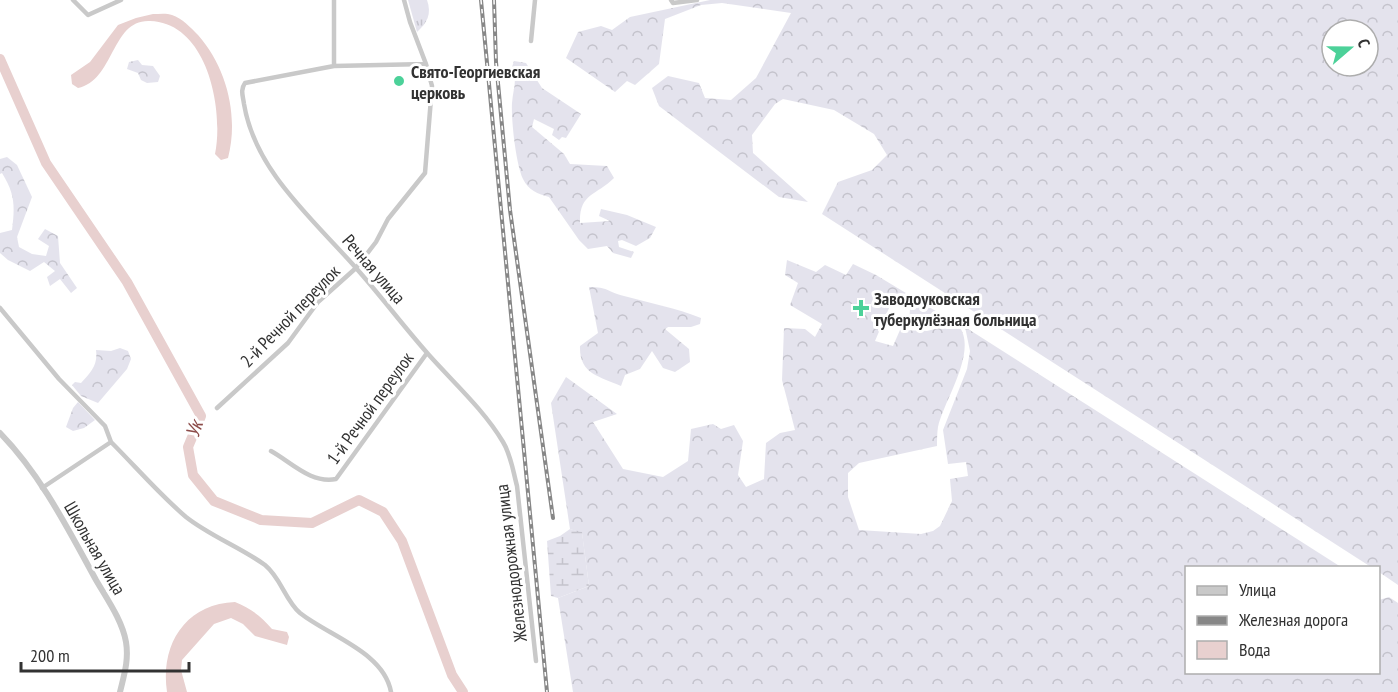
<svg xmlns="http://www.w3.org/2000/svg" width="1398" height="692" viewBox="0 0 1398 692" font-family="'PT Sans Narrow',sans-serif">
<style>
.grass{fill:url(#grass-tufts)}
.forest{fill:url(#forest-crowns);fill-rule:evenodd}
.wetland{fill:url(#wetland-marsh)}
.water{fill:#e8d0cf}
.lines{fill:none;stroke-linecap:round;stroke-linejoin:round}
.river{stroke:#e8d0cf;stroke-width:10}
.minor{stroke:#c9c9c9;stroke-width:4.5}
.tertiary{stroke:#c9c9c9;stroke-width:6}
.rail-casing{stroke:#878787;stroke-width:4}
.rail{stroke:#fff;stroke-width:1.5;stroke-dasharray:4.5;stroke-linecap:butt}
.poi-dot{fill:#4cd199;stroke:#fff;stroke-width:2}
.labels{text-anchor:middle;dominant-baseline:central;stroke-width:6;stroke-linejoin:round;paint-order:stroke}
.poi-label{font-size:18px;font-weight:bold;fill:#323232;stroke:#fff;text-anchor:start}
.street-label{font-size:18px;fill:#323232;stroke:#fff}
.water-label{font-size:20px;font-style:italic;fill:#8c4b49;stroke:#fff}
</style>
<defs>
<pattern id="grass-tufts" width="24" height="20" patternUnits="userSpaceOnUse" patternTransform="scale(1.5)"><rect width="24" height="20" fill="#e4e3ed"/><path d="M3 7l-1-3M5 7V3M7 7l1-3M15 17l-1-3M17 17v-4M19 17l1-3" fill="none" stroke="#c4c3cc"/></pattern>
<pattern id="forest-crowns" width="20" height="18" patternUnits="userSpaceOnUse" patternTransform="scale(1.5)"><rect width="20" height="18" fill="#e4e3ed"/><path d="M2 6a3 3 0 1 1 6 0M12 15a3 3 0 1 1 6 0" fill="none" stroke="#c4c3cc"/></pattern>
<pattern id="wetland-marsh" width="20" height="14" patternUnits="userSpaceOnUse" patternTransform="scale(1.5)"><rect width="20" height="14" fill="#e4e3ed"/><path d="M1 5h8M5 5V1M11 12h8M15 12V8" fill="none" stroke="#c4c3cc"/></pattern>
</defs>
<rect width="100%" height="100%" fill="#fff"/>
<path class="grass" d="M408,0h19c5,14 0,23 -10,32z"/>
<path class="forest" d="M710,0h688v585l-19,-13 -1,-4 -7,-1 -549,-353 16,-32 34,-12 15,-15 -13,-21 -40,-24 -51,-11 -8,5 -23,31 1,18 55,49 -29,-5 -120,-91 -7,-18 16,-12 31,7 6,15 26,2 25,-22 35,-65 -69,-10 -21,2 -36,14 -6,45 -24,21 -8,-4 -12,11 -49,-34 12,-26 23,-6 11,4 18,-13zM1332,30h36v36h-36z
M138,60l4,5 11,1 7,10 -2,6 -11,1 -6,-3 -3,-7 -11,-4 2,-7z
M514,61l12,2 16,25 39,26 -15,24 -4,-1 -3,3 -7,-5 2,-6 -20,-10 -2,8 32,27 6,10 37,2 7,12c-18,18 -35,15 -34,45l30,-2 -11,-5 2,-7 26,6 29,12 -6,11 -14,8 -14,-6 -4,1 1,6 15,5 -3,6 -18,-5 -6,-7 -19,3 -9,-9 -30,-43c-11,-3 -21,-7 -26,-18 -7,-15 -12,-59 -11,-76 1,-14 6,-23 0,-36z
M7,157l10,8 15,32 -15,40 2,10 13,7 14,2 3,-10 -11,-7 7,-10 13,7 2,27 17,25 -6,5 -11,-14 -10,7 -3,-9 8,-6 -11,-9 -14,9 -22,-11 -8,-7v-20l12,-3c3,-24 3,-36 -10,-57l-2,1v-15z
M787,260l29,12 9,-7 21,10 7,-11 23,11 68,41 -10,4 -25,5 1,-16 -18,-8 -17,40 18,5 7,-16 27,1 24,-6 8,1c19,26 -15,74 -21,101 -1,6 -1,13 -1,19l-78,17 -11,10v24l11,33 62,4 12,-3 7,-5 12,-25 -2,-22 18,-3 -2,-14 -18,2 -5,-34 24,-61 3,-18 -5,-24 376,240 -155,1v104h192l1,-72 10,-3 9,6v89h-825l-15,-94 31,-12 -7,-53 -12,-4 -19,-126 15,-26 51,37 -24,8 30,47 40,8 25,-16 3,-32 22,-5 8,5 13,-4 9,16 -5,34 8,12 18,-8 2,-36 14,-10 15,-3 -13,-50 2,-52 21,1 10,8 7,-13 -32,-19 8,-22 -13,-8z
M589,287c19,0 19,5 35,9 26,7 52,12 77,22l-1,6 -9,3h-23l-3,2 24,20 1,13 -15,10 -12,-4 -11,-17 -12,18 -15,6 -4,11c-22,-10 -42,-12 -41,-40l18,-13z
M120,348l8,3 3,8 -4,10 -29,34 -17,-7 -9,-11 3,-3 6,1c10,-11 17,-18 15,-33l15,1z
M78,402l17,18 -11,8 -11,3 -7,-4 7,-19z"/>
<path class="wetland" d="M570,529l12,3 7,54 -31,12 -7,-2 -4,-55 13,-5z"/>
<path class="water" d="M153,14c6,0 14,-1 19,1 10,3 19,13 26,20 29,33 41,81 30,123l-7,2 -6,-6c9,-44 -7,-131 -65,-133 -39,-2 -35,59 -72,67l-6,-4 -1,-9 19,-13 28,-37 18,-7z
M235,602c15,6 26,14 37,27l15,3 2,5 -2,8 -32,-9 -12,-12 -12,-6 -17,6 -32,36 -1,10 6,22h-20c-7,-47 18,-88 68,-90z"/>
<g class="lines">
<path class="river" d="M0,59l46,104 81,119 74,134 -13,31 5,28 21,26 47,19 51,3 47,-23 24,12 19,29 50,134 11,17"/>
<path class="minor" d="M73,0l15,15 33,-15
M334,0v66
M671,0l2,3 24,-3
M531,41l4,-41
M426,64l-92,2 -89,17c-5,7 -2,13 -1,21 11,67 69,115 112,164 25,28 48,59 73,87 25,28 55,55 74,87 8,13 10,29 14,44l19,175
M0,308l59,71 46,47 6,16c25,25 49,53 75,75 24,19 54,30 79,48 16,13 20,35 35,48 29,23 84,39 91,79
M217,408l71,-65 30,-41 38,-34 20,-26 12,-23 37,-46 7,-87 -6,-22 -16,-42 -6,-22
M271,451c20,11 40,33 65,28l91,-126
M42,488l69,-46"/>
<path class="tertiary" d="M0,433c41,42 68,96 96,147 11,19 26,40 30,62 3,18 -2,33 -6,50"/>
<g class="rail-casing">
<path id="rail" d="M481,0l66,692
M494,0l2,62 14,148 43,308"/>
</g>
<use href="#rail" class="rail"/>
</g>
<g class="poi-dot">
<circle cx="399" cy="81" r="6"/>
<path d="M858 299h6v6h6v6h-6v6h-6v-6h-6v-6h6z"/>
</g>
<g class="labels">
<g class="poi-label">
<text x="411" y="71">Свято-Георгиевская<tspan x="411" dy="21">церковь</tspan></text>
<text x="874" y="298">Заводоуковская<tspan x="874" dy="21">туберкулёзная больница</tspan></text>
</g>
<g class="street-label">
<text transform="translate(374 269) rotate(49)">Речная улица</text>
<text transform="translate(290 316) rotate(-46)">2-й Речной переулок</text>
<text transform="translate(370 408) rotate(-54)">1-й Речной переулок</text>
<text transform="translate(95 548) rotate(60)">Школьная улица</text>
<text transform="translate(511 563) rotate(-97)">Железнодорожная улица</text>
</g>
<g class="water-label">
<text transform="translate(194 429) rotate(-72)">Ук</text>
</g>
</g>
<rect x="1185" y="566" width="195" height="108" fill="#ffffff" stroke="#adadad" stroke-width="1.5"/>
<rect x="1197" y="586" width="30" height="9" fill="#c9c9c9" stroke="#adadad" stroke-width="1.5"/>
<text x="1239" y="596" font-size="18" fill="#323232">Улица</text>
<rect x="1197" y="616" width="30" height="9" fill="#878787" stroke="#adadad" stroke-width="1.5"/>
<text x="1239" y="626" font-size="18" fill="#323232">Железная дорога</text>
<rect x="1197" y="641" width="30" height="18" fill="#e8d0cf" stroke="#adadad" stroke-width="1.5"/>
<text x="1239" y="656" font-size="18" fill="#323232">Вода</text>
<g transform="translate(1350 48) rotate(70)"><circle r="28" fill="#ffffff" stroke="#adadad" stroke-width="1.5"/>
<path d="M0-4.5L10 22L0 15L-10 22Z" fill="#4cd199"/>
<text y="-9" font-size="16" font-weight="bold" text-anchor="middle" fill="#323232">С</text>
</g>
<path d="M21 662v9h168v-9" fill="none" stroke="#323232" stroke-width="3"/>
<text x="30" y="662" font-size="18" fill="#323232" stroke="#ffffff" stroke-width="4.5" paint-order="stroke">200 m</text>
</svg>
